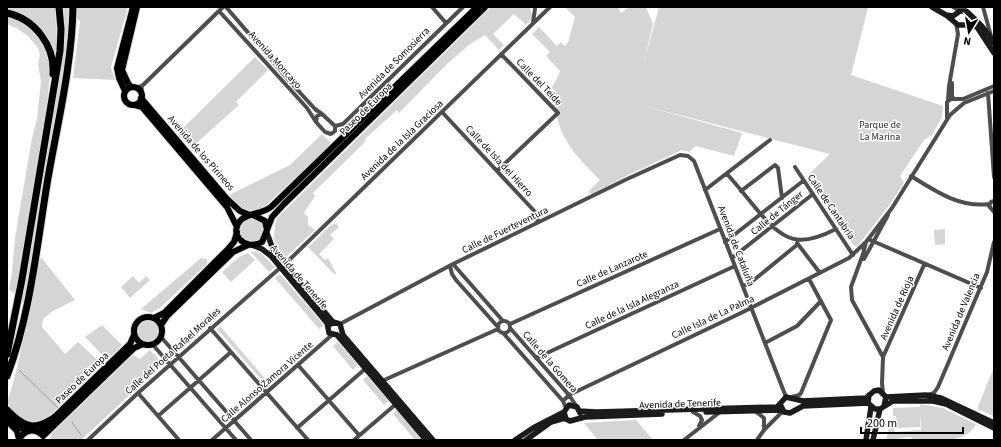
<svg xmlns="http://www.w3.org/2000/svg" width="1001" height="447" viewBox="0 0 1001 447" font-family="'Source Sans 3',sans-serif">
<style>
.green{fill:#d5d5d5}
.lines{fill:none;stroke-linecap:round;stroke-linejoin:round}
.stream{stroke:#9c9c9c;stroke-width:1}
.primary-casing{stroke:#dbdbdb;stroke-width:8}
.highway-casing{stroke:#dbdbdb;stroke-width:9}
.street{stroke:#4e4e4e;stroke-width:4}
.secondary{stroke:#1b1b1b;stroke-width:5.5}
.primary{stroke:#000;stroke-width:6}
.highway{stroke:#000;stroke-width:7}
.labels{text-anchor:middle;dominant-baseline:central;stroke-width:3;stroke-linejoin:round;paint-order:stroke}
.street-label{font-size:10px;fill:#000;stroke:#fff}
.park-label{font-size:10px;fill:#2c2c2c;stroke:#fff}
</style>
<rect width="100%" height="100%" fill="#fff"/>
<path class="green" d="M7,7h48l2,32 -2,21c-11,-24 -19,-45 -48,-51z
M62,7h8l-4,54 -42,242 -4,-1 41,-241z
M77,7h51l-17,60 4,13 -42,-2 7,-57 -3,-2z
M491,7h38c5,8 3,12 -3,18l-12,-11 -21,20 11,11 -5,5 -14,-15 -15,9 -23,20 -48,49 -2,-3 -31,28 -2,5 -51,50 2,3 -11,17 4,4v8l7,5 -29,27c-15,-8 -13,-25 -9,-39z
M565,7h53l3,6 8,-6h17l7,17 -9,38 15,-55 209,1 -17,67 92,31 -1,11 -10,18 -8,5 -24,36 4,7 -14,21 -33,43 -4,-2 -46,-69 23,-22 -197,-51 109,30 -8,23 -38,-10 -7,6 -7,-2 -58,27 -32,17 -4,-2 12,-12c-26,-26 -48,-48 -44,-88l-4,-4c2,-6 6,-10 8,-17l-14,-15 4,-4 -18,-18 7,-7 18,19 4,-4 4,4 3,-4 7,-25z
M7,16l20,9 10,8 7,13 5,16 1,13 -5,48 -29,171 -7,-4 3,-18 3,-34 17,-100 5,-19 4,-38 -3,-17 2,-9 -2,-7 -10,-12 -10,-7 -11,-5z
M255,57l13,13 -32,32 3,3 -48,43 -14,-14z
M322,134l10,10 -69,64c-17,5 -23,0 -34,-13l61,-30z
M239 230a13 13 0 1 1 26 0a13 13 0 1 1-26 0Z
M338,223l-1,2 2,2 -9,8 4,4 -15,15 6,6 3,-2 8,15 -1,2 -27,-28 23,-22z
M945,229v15l-10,1 -1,-15z
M250,251l11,2 14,14 -6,5z
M248,253l7,7 -24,22 -9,-10 17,-15z
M41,257l34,43 -22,11 -10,8 -1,8 23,27 13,-12 24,22 -56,55c-2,1 -6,4 -8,4 -11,5 -27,-13 -31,-21 17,-47 19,-98 34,-145z
M201,258l6,1v5l-47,44 -9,5 -10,-4z
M280,274l44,51 -5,4 -44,-51z
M133,276l6,7 7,-7 4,4 -20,18 -9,-11z
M137 331a11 11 0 1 1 22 0a11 11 0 1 1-22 0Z
M102,325l20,20 -15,15 -22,-23z
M220,326l49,57 -3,2 -49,-56z
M338,342l20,23 -5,5 -20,-24z
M150,350l13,14 -82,76h-31l2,-7 81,-78 7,4z
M994,367v49l-17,-7z
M367,376l22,25 -5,4 -21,-25z
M920,404l23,4 33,16c-10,21 -43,16 -61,16l-5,-3 -24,3 5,-21 4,13 26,-2 -1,-16v13l-23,1 -1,-12h-3v-8l27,-1z
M397,410l25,30h-7l-22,-26z
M636,420l17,20h-55l-14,-17z"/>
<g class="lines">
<path class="stream" d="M19,370l39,38
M72,422l9,13"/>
<g class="primary-casing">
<path id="primary" d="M131,87l-3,-4 -6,-13 15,-63
M124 96a9 9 0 1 1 18 0a9 9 0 1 1-18 0Z
M125,91l-6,-13 -2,-10 16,-61
M141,98l86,101 13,12 10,4
M135,105l7,2 85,100 10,20
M253,215l12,6 2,9 -5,12c-18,10 -35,-10 -20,-23 7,-6 20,-5 29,-12l206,-200
M267,230l5,-13 12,-13 201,-197
M134 331a14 14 0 1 1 28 0a14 14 0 1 1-28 0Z
M154,318l10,-5 64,-64 6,-7 3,-10
M161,325l6,-9 66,-64 15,-7
M9,415l12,13 6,3
M7,421l10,10 2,8
M39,432l91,-88 4,-9
M43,436l91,-88 9,-4
M19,440c5,-10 15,-13 23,-5"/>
</g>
<g class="highway-casing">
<path id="highway" d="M7,13c28,6 48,33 46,61
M7,354l15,-75 38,-228 1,-22 -2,-22
M7,376c24,-63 30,-133 41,-198 10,-57 24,-114 25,-171
M7,410c20,21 30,20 53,4"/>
</g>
<path class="street" d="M226,7l67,78 22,24 7,5
M432,7l14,16
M953,7l7,4
M983,7l8,29
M219,11l88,97 9,14
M533,22l2,-13
M952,83v13l1,2
M134,88l8,-2 81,-79
M988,93l6,84
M141,94l1,-8
M948,101l1,-15 9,-52 -2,-11
M442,112l96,103 -1,8
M322,114l13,12v5l-4,3 -6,-2 -9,-10 1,-6z
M947,118v-16l4,-3h12l31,-13
M335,126l8,-2 120,-117
M795,167l58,88
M497,171l61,-58 -57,-59
M727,174c11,12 21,25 32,38 26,30 40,36 77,17
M911,176c24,15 49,32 78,28
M705,190l65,-50
M741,191l34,-26 3,3 4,30
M994,201l-3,1 -2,4 5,6
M868,239l113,49
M725,242l78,-61
M797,243l23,30
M732,258l81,-64
M864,259l24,-44
M453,264l50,57
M284,265l266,-258
M450,266l2,8 4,6 41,46
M743,286l6,-2 49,-40
M498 327a6 6 0 1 1 12 0a6 6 0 1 1-12 0Z
M340,324l113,-60 172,-84 55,-25 8,1 6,5 92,236
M510,324l210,-95
M210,328l98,112
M510,328l59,67 8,12
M504,334l59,67 3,7
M161,337l90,103
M765,343l32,-17 24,-25
M153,345l83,95
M883,357l41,-92
M536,358l199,-92
M298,365l61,70
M382,381l116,-52
M138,393l41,47
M883,393l-1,-10 1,-26 -31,-57 -1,-13 12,-33 3,-12 26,-34 58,-93 14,-12 30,-12
M928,395l6,-2 4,-6 49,-115 7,-30
M792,397l7,-2 2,-2 30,-73 -22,-41
M563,401l6,-6 174,-83 106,-54 17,-16
M755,411l9,7v10
M693,412l7,4 2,4 -3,6
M158,416l73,-64
M297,428l68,-59
M88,440l50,-47 142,-125
M212,440l120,-105
M354,440l42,-36
M684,440l36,-28
M757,440l7,-10 19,-19"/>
<path class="secondary" d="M932,7l14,8 12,10h12l7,2 17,26
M946,15l7,1 7,-5h6c11,10 21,19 28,32
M267,233l7,19 59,70
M252,245l10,4 9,7 56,67 2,10 8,2
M328,326l5,-4 7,2 3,11 90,105
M337,335l89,105
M869,395l-1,8 7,6h5l13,-8h40l13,3 48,24
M886,397l40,-2 15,3 53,25
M781,406l3,6 6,1 13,-7 65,-3
M580,411l16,1 181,-5 9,-10 17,4 63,-3 8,-7 5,-1 7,7 -2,9
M564,412l2,7 4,2 15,-4 77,-3
M706,412l76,-2
M515,440l18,-12 31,-16 5,-7 8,2 3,6
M526,440l25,-18 14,-4
M866,440l5,-33
M873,440l7,-31"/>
<use href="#primary" class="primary"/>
<use href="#highway" class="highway"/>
</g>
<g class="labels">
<g class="street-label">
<text transform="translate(275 60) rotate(48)">Avenida Moncayo</text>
<text transform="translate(394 63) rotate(-45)">Avenida de Somosierra</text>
<text transform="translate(539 82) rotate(46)">Calle del Teide</text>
<text transform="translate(366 109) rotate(-45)">Paseo de Europa</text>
<text transform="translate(402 140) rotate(-44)">Avenida de la Isla Graciosa</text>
<text transform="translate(201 153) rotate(49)">Avenida de los Pirineos</text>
<text transform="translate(499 161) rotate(47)">Calle de Isla del Hierro</text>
<text transform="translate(831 207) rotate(56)">Calle de Cantabria</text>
<text transform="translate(777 213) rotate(-39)">Calle de Tánger</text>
<text transform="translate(505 230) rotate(-26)">Calle de Fuerteventura</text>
<text transform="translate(736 246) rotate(69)">Avenida de Cataluña</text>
<text transform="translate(612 269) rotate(-24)">Calle de Lanzarote</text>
<text transform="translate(299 277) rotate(49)">Avenida de Tenerife</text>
<text transform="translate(632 305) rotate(-25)">Calle de la Isla Alegranza</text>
<text transform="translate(897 308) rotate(-66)">Avenida de Rioja</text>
<text transform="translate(961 312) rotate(-67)">Avenida de Valencia</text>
<text transform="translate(713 317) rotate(-25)">Calle Isla de La Palma</text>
<text transform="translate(173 351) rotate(-42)">Calle del Poeta Rafael Morales</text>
<text transform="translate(550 362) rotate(49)">Calle de la Gomera</text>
<text transform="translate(82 378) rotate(-44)">Paseo de Europa</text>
<text transform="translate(267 382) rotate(-41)">Calle Alonso Zamora Vicente</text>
<text transform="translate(680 404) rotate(-2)">Avenida de Tenerife</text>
</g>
<g class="park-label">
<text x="880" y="125">Parque de<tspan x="880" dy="12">La Marina</tspan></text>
</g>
</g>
<rect width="1001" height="447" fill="none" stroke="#000000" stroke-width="16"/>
<g transform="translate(969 32) rotate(191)" stroke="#ffffff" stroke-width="3" paint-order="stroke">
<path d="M0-3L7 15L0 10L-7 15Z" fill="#000000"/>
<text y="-6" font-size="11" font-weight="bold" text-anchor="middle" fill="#000000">N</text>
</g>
<path d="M861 427v6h102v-6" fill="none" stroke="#000000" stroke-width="2"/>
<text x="867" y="427" font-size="12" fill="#000000" stroke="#ffffff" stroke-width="3" paint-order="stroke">200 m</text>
</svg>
